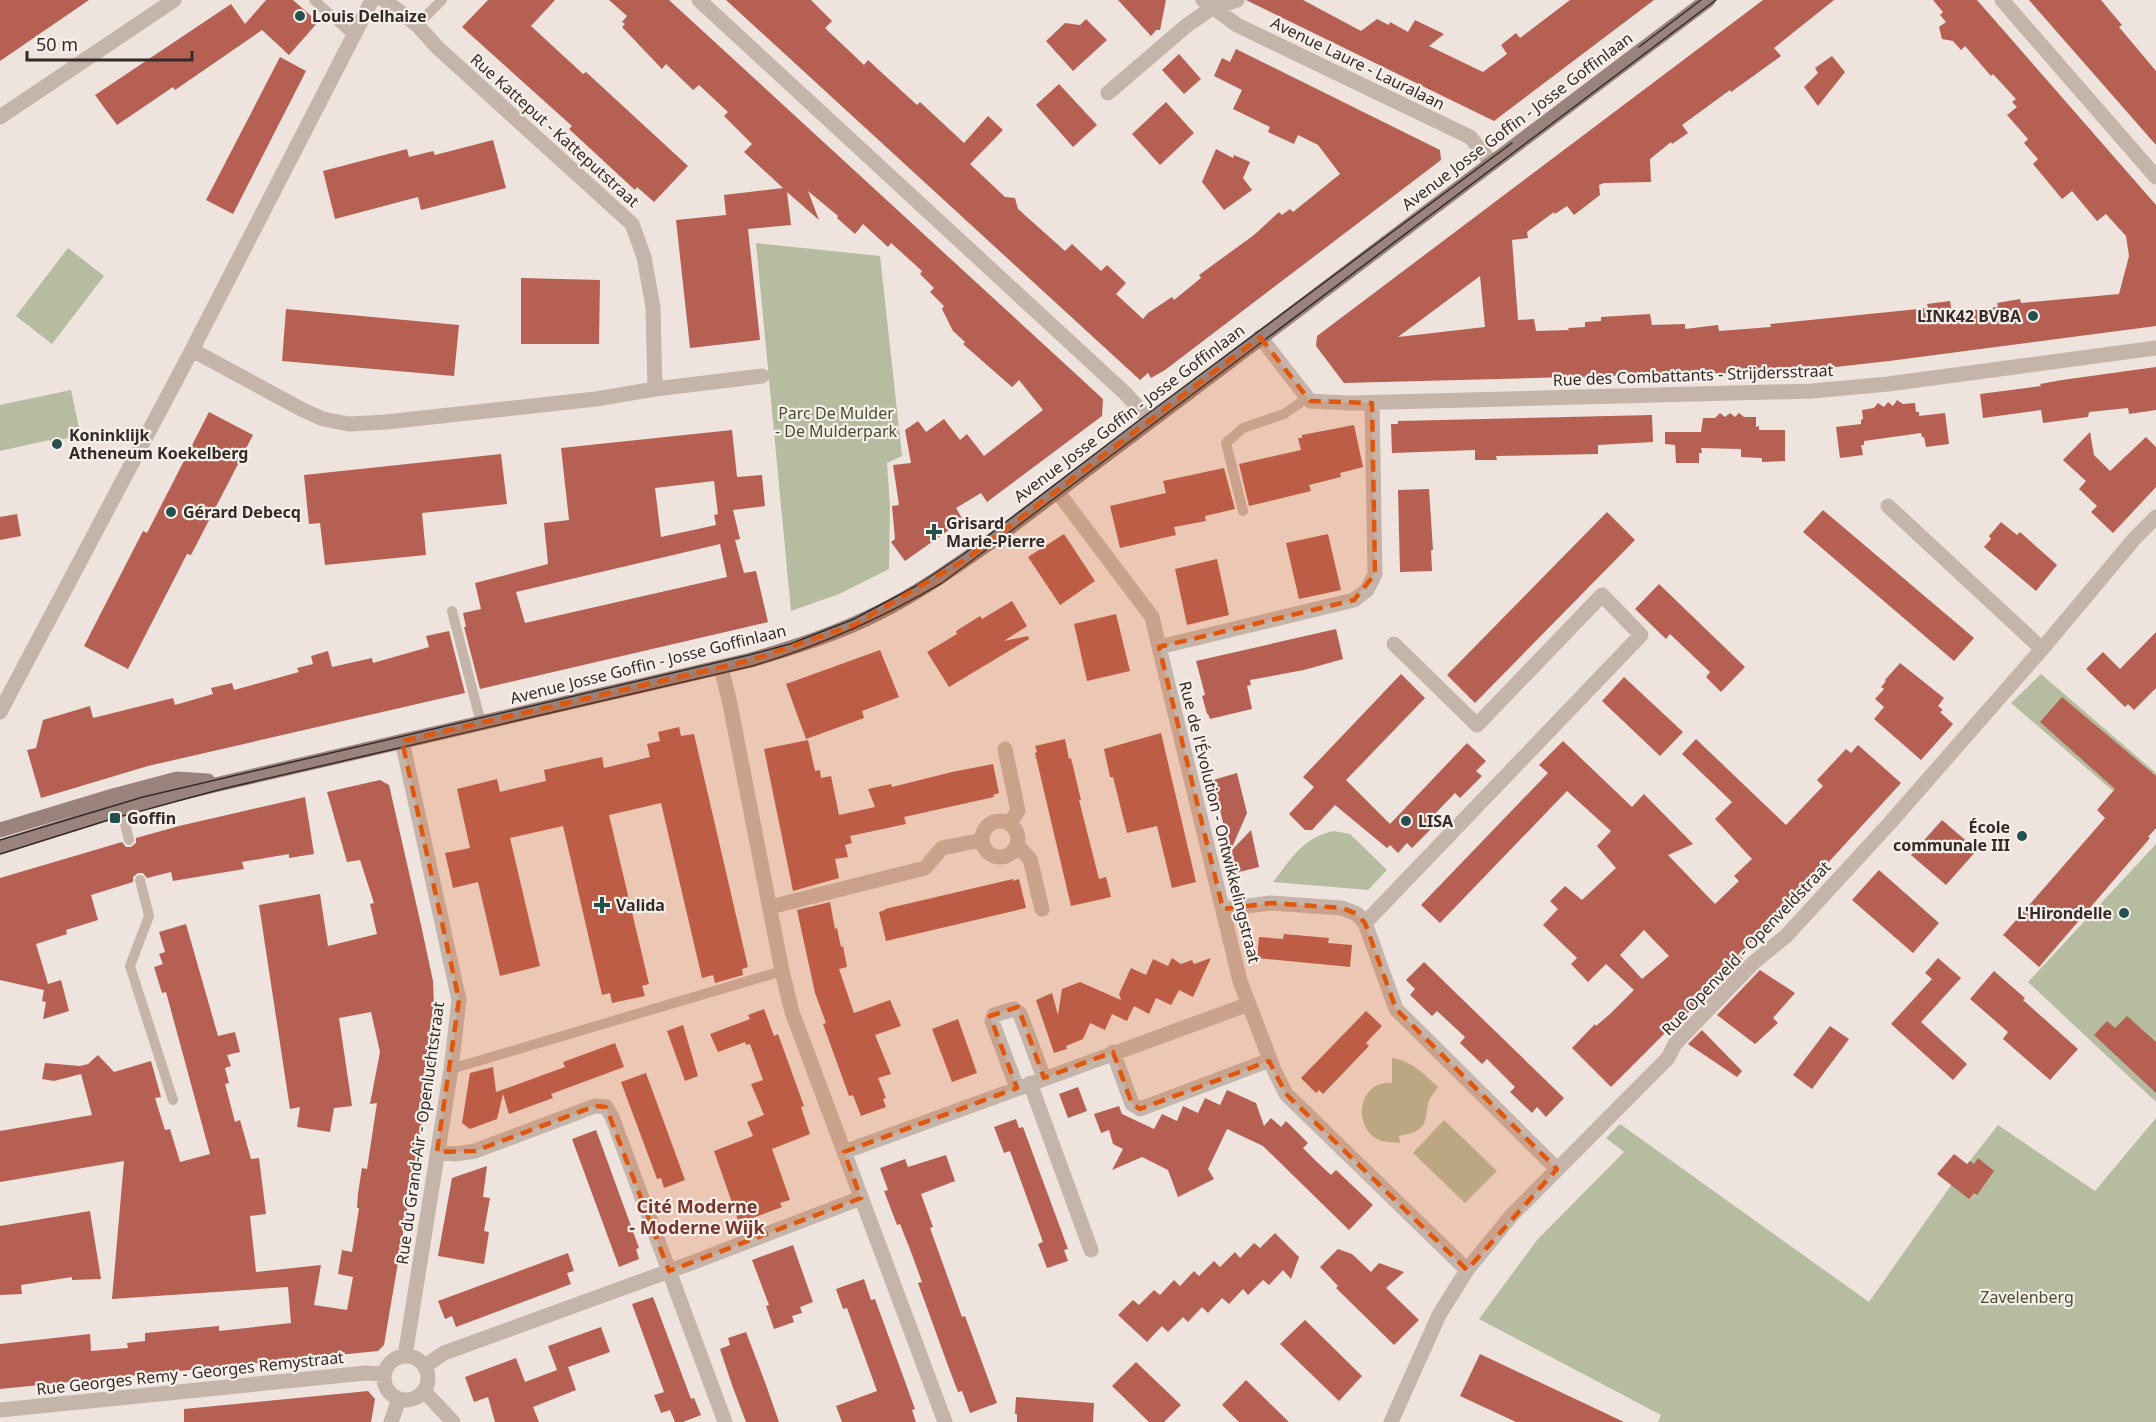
<svg xmlns="http://www.w3.org/2000/svg" width="2156" height="1422" viewBox="0 0 2156 1422" font-family="'Noto Sans',sans-serif">
<style>
.green{fill:#b5bc9f}
.building{fill:#b66053;fill-rule:evenodd}
.lines{fill:none;stroke-linecap:round;stroke-linejoin:round}
.service{stroke:#c5b4aa;stroke-width:10}
.minor{stroke:#c5b4aa;stroke-width:15}
.secondary{stroke:#99837c;stroke-width:15}
.tram{stroke:#342b29;stroke-width:1.5}
.marked{fill:#df570d;fill-opacity:0.2;stroke:#df570d;stroke-width:4.5;stroke-dasharray:12 8;stroke-linejoin:round}
.poi-dot{fill:#24504e;stroke:#f7efe9;stroke-width:2}
.labels{text-anchor:middle;dominant-baseline:central;stroke-width:4.5;stroke-linejoin:round;paint-order:stroke}
.poi-label{font-size:16px;font-weight:bold;fill:#342b29;stroke:#f7efe9;text-anchor:start}
.street-label{font-size:16px;fill:#342b29;stroke:#f7efe9}
.park-label{font-size:16px;fill:#474f30;stroke:#f7efe9}
.neighbourhood-label{font-size:18px;font-weight:bold;fill:#79362c;stroke:#f7efe9}
</style>
<rect width="100%" height="100%" fill="#efe4dd"/>
<path class="green" d="M756,243l124,13 22,200 -15,7 3,43 -1,63 -50,25 -48,17z
M68,248l36,28 -52,68 -36,-28z
M71,390l9,43 -3,1v2l-27,6 -1,-2 -49,11v-46z
M2041,674l115,99v55l-145,-125z
M1334,831l16,3 37,36 -19,20 -95,-8c19,-24 30,-45 61,-51z
M2156,844v258l-128,-120z
M1392,1058c20,3 32,16 46,29 -3,5 -9,11 -10,17 -3,23 -4,27 -29,32l1,7c-7,-1 -16,0 -23,-4 -26,-15 -17,-59 15,-56z
M2156,1118v304h-498l3,-7 -182,-96 58,-79 87,-88 -18,-14 14,-14 249,178 85,-121 44,-56 97,66z
M1444,1120l53,51 -32,32 -52,-50z"/>
<path class="building" d="M0,0h89l-89,61z
M266,0h27l25,22 -29,33 -27,-25 -87,60 -2,-3 -56,38 -22,-30 136,-91 14,20z
M488,0h67l-24,26 52,48 3,-2 102,94 -34,36 -17,-15 -2,3 -66,-61 3,-3 -110,-99z
M609,0h60l434,399 -1,17 -115,86 -6,-9 -25,15 7,12 -58,41 -14,-19 4,-3 -3,-33 7,-1 -6,-40 18,-2 -6,-33 13,-9 8,11 18,-13 16,21 7,-6 17,22 59,-46 -24,-30 -7,7 -49,-43 2,-2 -12,-11 -11,-22 2,-3 -14,-14 4,-4 -14,-14 2,-3 -31,-28 -3,4 -25,-23 -8,10 -18,-16 1,-2 -30,-25 11,29 -32,-28 4,33 -43,4 12,111 -70,8 -14,-128 50,-5 -2,-20 59,-7 -39,-36 8,-8 -28,-28 4,-4 -29,-27 -6,5 -27,-26 -4,5 -40,-42 3,-3 -3,-2 5,-6z
M726,0h85l21,21 -7,7 39,37 4,-5 49,45 3,-3 44,41 24,-27 15,14 -33,34 35,33 10,1 3,11 47,42 7,-7 29,27 6,-6 19,18 -10,11 27,25 5,-6 24,-16 2,3 27,-22 -2,-3 55,-40 25,-23 3,3 8,-6 3,3 47,-38 -22,-29 -20,-10 -4,9 -26,-12 2,-5 -37,-18 9,-19 -28,-14 8,-18 8,4 6,-13 204,101 1,10 -276,210 -14,8 -3,-5 -8,7z
M1118,0h48l-6,30h-4l-5,6z
M1246,0h57l58,31 16,-12 12,6 1,-3 18,10 7,-12 29,14 -15,12 54,26 24,-18 -6,-9 15,-12 4,5 50,-38h84l-160,121z
M1763,0h71l-60,48 7,8 -50,36 -1,-2 -48,35 6,8 -16,11 -1,-2 -21,17 1,23 -47,1 -5,2 1,10 -26,20 -7,-9 -12,8 -1,-2 -27,20 1,6 -16,2 6,80 16,-1 2,12 33,-1 -1,-2 17,-1v-5l16,-1v-4l49,-3 2,11 33,-1v5l33,-4 1,6 52,-4 -1,-3 158,-16 -1,-4 23,-3 2,12 46,-6 -1,-4 23,-4 1,4 98,-9 10,-38 -3,-20 -20,-22 -9,7 -25,-30 -10,8 -29,-35 5,-5 -14,-16 4,-4 -21,-24 10,-8 -5,-5 4,-3 -23,-25 -2,2 -26,-30 -4,4 -8,-9 -11,-2 -3,-12 7,-5 -6,-7 3,-3 -10,-12h44l179,205v121l-267,35 -89,10 -456,12 -28,-37 1,-10zM1480,276l5,51 -87,10z
M2029,0h72l21,25 -3,2 37,44v74z
M1086,19l21,21 -34,31 -27,-30 19,-18 15,2z
M1179,54l22,25 -17,15 -22,-24z
M1832,56l13,16 -27,34 -14,-19 14,-14 -3,-5z
M280,57l26,14 -73,143 -27,-14z
M1059,84l38,41 -24,22 -37,-42z
M1166,102l28,31 -34,32 -28,-31z
M493,140l13,48 -85,22 -3,-13 -83,22 -12,-48 84,-22 2,8 24,-6 2,4z
M1216,149l17,9 1,-3 16,7 -7,16 9,12 -28,20 -22,-28z
M521,278l79,2 -1,64h-78z
M286,309l173,16 -5,51 -172,-15z
M2156,367v43l-27,4 -1,-6 -39,4 -1,5 -45,6 -2,-13 -58,8 -3,-24 61,-8 -1,-2 22,-4z
M1897,400l6,4 12,-1 1,9h3v4l26,-3 4,31 -23,3 -2,-10h-2l-1,-4 -57,8v4h-3l2,10 -23,3 -4,-31 25,-3v-4l2,-1 -1,-9 12,-2 4,-5 6,4 4,-5 5,4z
M209,412l44,23 -62,120 -4,-1 -59,115 -44,-23 59,-115 4,2z
M1720,413l5,4 5,-4 5,4 4,-4 5,4h12v10l3,-1v4h26v31l-23,1v-4l-21,-1v-8l-40,-1 1,5h-3v10h-23l-1,-18 -10,-1v-12h36l2,-14h12z
M1652,415l1,27 -55,3v9l-102,2 1,4h-22v-10l-83,3 -1,-29h7v-3z
M1354,425l9,42 -23,6 1,4 -32,8 2,6 -62,15 -10,-42 62,-14 -3,-12h4v-3z
M732,430l5,47 25,-2 3,31 -32,4 7,29 -5,1 9,33 12,-2 12,51 -288,67 -16,-62h2l-3,-14 18,-4 -6,-26 73,-19 -4,-41 25,-3 -8,-72zM714,481l4,33 -4,1 2,10 -55,12 -6,-49zM720,544l7,33 -202,46 -9,-31z
M2090,432l4,23 16,16 36,-34 10,10v40l-43,46 -22,-21 6,-6 -18,-17 7,-8 -23,-21z
M501,454l6,50 -85,9 4,42 -101,10 -5,-42 -11,1 -5,-49z
M1224,468l11,41 -30,7 1,5 -32,6 2,8 -56,13 -10,-42 56,-13 -3,-12z
M1429,489l4,61h-2l1,21 -32,1 -2,-82z
M1823,510l151,128 -20,23 -151,-129z
M1607,512l28,28 -160,163 -28,-28z
M17,514l4,22 -21,4v-23z
M2001,522l16,13 3,-3 37,33 -21,26 -52,-44 7,-8 -2,-3z
M1064,534l31,47 -35,24 -32,-48z
M1328,534l13,56 -42,9 -13,-56z
M1217,559l12,56 -42,10 -12,-56z
M1659,584l86,83 -24,25 -15,-15 4,-5 -40,-38 -4,5 -31,-30z
M1012,601l15,25 -23,15 24,-5 1,3 -80,48 -22,-35 30,-18 -1,-3 24,-15 2,3z
M1116,614l14,57 -43,10 -13,-57z
M1336,629l7,30 -39,11 -54,10 1,5 -4,1 5,23 -42,10 -2,-5h-1l-5,-18 3,-1 -9,-34z
M449,631l16,62 -317,73 -107,32 -14,-48 9,-2 7,-28 47,-14 3,12 80,-20 2,7 38,-11 -2,-6 21,-5 2,7 65,-18 -2,-4 16,-4 -2,-8 17,-5 4,16 40,-9 1,5 56,-16 -3,-11z
M2156,632v56l-22,22 -6,-6 -3,3 -39,-38 17,-17 17,17z
M880,650l19,47 -37,14 2,7 -58,21 -20,-55z
M1900,663l44,35 -6,8 5,4 -3,2 13,12 -32,36 -47,-41 10,-12 -9,-8 9,-10 -3,-2 5,-6 -1,-1z
M1401,674l24,24 -79,82 44,44 77,-81 19,18 -10,10 6,5 -22,22 -5,-5 -27,28 6,5 -22,22 -5,-5 -9,10 -8,-8 -3,3 -52,-43 -23,25h-7l-16,-16 25,-27 -11,-10z
M1624,677l59,55 -23,24 -58,-55z
M2062,697l94,79v52l-8,9 2,1 -111,129 -36,-32 102,-117 -8,-8 18,-21 -75,-67z
M679,727l2,9 13,-2 54,233 -6,2 1,6 -28,8 -2,-8 -11,3 -41,-175 -52,12 40,169 -7,2 3,10 -33,7 -2,-10 -8,2 -39,-169 -53,12 30,128 -40,10 -22,-94 -25,6 -8,-35 25,-5 -13,-59 40,-10 3,13 46,-11 -2,-11 58,-13 2,11 46,-11 -3,-13 13,-3 -2,-9z
M1161,733l35,149 -24,6 -15,-62 -30,7 -14,-56h-3l-6,-28z
M1065,739l4,20 2,-1 10,42h-2l20,79 7,-2 5,20 -40,9 -36,-153 2,-1 -2,-6z
M1696,739l90,86 37,-39 -6,-6 29,-31 5,4 7,-8 43,38 -97,106 -66,66 5,4 -42,44 -2,-2 -12,13 2,2 -17,17 -4,-3 -57,57 -39,-39 23,-24 1,2 14,-12 24,-24 -28,-26 -18,18 -17,-18 6,-6 -34,-33 15,-16 -8,-8 15,-15 17,14 34,-32 -19,-22 14,-15 -44,-40 -127,132 -19,-18 127,-132 -9,-8 24,-24 69,66 12,-13 49,50 -25,11 47,49 24,-23 -5,-5 18,-17 -37,-40 17,-17 -50,-48zM1644,930l25,26 -27,23 -22,-24z
M808,740l7,31 5,-1 1,8 10,-2 8,39 36,-8 -7,-18 23,-5 1,3 60,-15 41,-8 6,29 -6,2 1,2 -90,20 2,7 -56,12 2,7 -7,2 3,12 -13,2 4,19 -46,13 -29,-142z
M1237,773l10,40 -17,39 -17,-72z
M380,780l9,5 32,140 12,56 2,50 -1,19 -50,295 -6,6 -378,38v-45l90,-10 1,17 37,-3 -1,-5 18,-2v-8l74,-7v5l72,-8 -3,-36 -176,12 12,-138 -124,21v-51l92,-16 -11,-41 -27,7 -12,-2 3,-16 35,3 8,-2 10,-9 16,17 37,-11 10,36 -6,1 10,32 5,-1 10,33 30,-8 -44,-162 -4,1 -8,-26 9,-3 -4,-10 6,-2 -6,-20 27,-8 32,112 17,-4 5,20 -13,3 4,11 -6,2 4,15 -4,1 10,38 5,-2 11,39 8,-1 7,56 -16,2 6,56 65,-7 -7,40 33,5 6,-33 -15,-3 4,-24 10,2 7,-44h-2l1,-15 4,-25 5,1 10,-66 -7,1 10,-52 -9,-40 -32,6 13,88 -18,2 -4,24 -33,-5 3,-20 -10,2 -31,-204 61,-11 8,52 49,-12 -7,-30 4,-1 -14,-43 -13,2 -20,-70z
M305,797l9,57 -25,4v-4l-47,8 2,7 -71,12 -2,-9 -24,6 -4,-5h-5l-5,4v5l-42,13 7,25 -32,10 1,4 -31,10 12,40 13,-4 8,31 -26,8 3,-17 -4,-1 2,-11 -44,-10v-102l122,-36 4,5h5l5,-4v-5l43,-12z
M1942,820l35,30 -31,35 -35,-30z
M1251,830l8,37 -24,6 -5,-21z
M1879,870l60,53 -26,30 -61,-53z
M1013,879v2l6,-2 7,29 -140,33 -7,-29 6,-2v-1z
M830,902l5,27 2,-1 4,19 2,-1 4,21 -8,2 15,44 36,-13 11,26 -26,9 16,39 -13,4 8,20 -3,1 3,8 -25,9 -8,-21 -4,1 -26,-72 3,-1 -11,-30 -18,-83z
M1284,934l45,4 -1,5 24,2 -2,22 -93,-9 2,-21 24,2z
M1172,958l9,6 11,-4 2,4 17,-6 -18,39 -14,-7 -8,15 -15,-7 -7,16 -15,-8 -7,15 -15,-7 -7,16 -15,-7 -7,16 -17,7 1,3 -13,4 -18,-53 16,-7 6,22 4,-26 18,-7 41,18 -2,-6 12,-26 15,7 7,-16 15,7z
M1938,958l23,20 -40,44 46,42 -14,16 -62,-56 41,-45 -7,-6z
M1424,962l140,136 -18,19 -9,-10 -5,6 -22,-21 5,-5 -28,-28 -5,5 -22,-21 5,-6 -28,-26 -5,5 -22,-21 5,-6 -9,-9z
M1760,970l35,23 -22,25 5,5 -23,21 -38,-29z
M1994,971l31,27 -2,2 55,49 -28,31 -47,-41 5,-7 -38,-33z
M764,1009l10,27 4,-2 26,72 -3,1 9,27 -38,15 18,51 -10,3 2,4 -43,16 -25,-72 39,-15 -6,-14 17,-7 -13,-31 12,-4 -13,-36 -4,1 -1,-3 -27,10 -8,-18 40,-15 -2,-4z
M1366,1011l16,15 -16,17 3,3 -46,48 -4,-4 -3,3 -15,-15z
M2127,1016l29,26v51l-62,-58 13,-14 8,7z
M958,1019l19,54 -25,9 -20,-53z
M683,1025l15,51 -13,5 -18,-50z
M1830,1026l19,13 -37,50 -19,-14z
M1702,1030l40,41 -5,6 -49,-33z
M615,1043l9,24 -73,27 2,4 -44,16 -6,-20 -6,25 -27,10 -8,-6 8,-50 23,-6 3,25 69,-25 -2,-5z
M646,1073l39,107 -21,8 -3,-10 -4,1 -36,-97z
M1078,1087l9,24 -19,7 -9,-24z
M1227,1090l29,13 8,23 7,-8 10,9 5,-6 22,22 -5,5 14,14 14,13 5,-5 37,35 -24,25 -86,-84 -36,-17 -19,40 6,10 -36,18 -10,-27 -26,-13 -30,13 11,-21 -10,-5 -4,-14 -8,3 -7,-19 25,-8 3,8 32,15 8,-15 15,7 6,-15 15,7 7,-15 15,7z
M1016,1119l3,9 4,-1 45,122 -4,1 4,11 -21,7 -9,-24 5,-2 -33,-91 -6,2 -10,-26z
M596,1130l43,118 -3,1 3,10 -20,8 -47,-128z
M1954,1154l13,10 3,-3 4,3 4,-6 16,13 -17,24 -3,-2 -5,6 -32,-25z
M946,1155l9,26 -34,13 12,33 -3,1 32,89 3,-1 32,87 -27,10 -8,-22 -4,1 -11,-29 -29,-80 4,-1 -11,-30 -11,-28 -3,1 -13,-34 4,-1 -8,-22 25,-9 3,8z
M487,1166l-4,31 7,1 -6,33 5,1 -5,32 -46,-8 14,-78z
M90,1211l11,68 -29,1v-3l-51,8 1,9 -22,1v-69z
M1275,1233l24,24 -8,22 -8,-9 -14,15 -6,-5 -15,15 -5,-6 -14,15 -7,-6 -14,15 -6,-6 -14,15 -5,-5 -15,15 -6,-6 -15,16 -29,-27 15,-15 6,5 15,-15 6,5 14,-15 6,6 14,-15 5,5 15,-15 6,6 15,-15 5,6 14,-15 6,5z
M793,1245l20,57 -13,5 2,6 -10,3 2,6 -20,7 -8,-23 3,-1 -17,-45z
M1338,1249l14,5 19,18 8,-9 25,9 -18,16 33,32 -25,25 -58,-57 2,-2 -18,-19z
M568,1253l6,18 -7,2 4,11 -115,43 -4,-11 -7,3 -7,-18z
M864,1279l7,21 4,-1 40,110 -3,1 4,12h-74l-6,-16 41,-15 -30,-83 -4,1 -7,-20z
M653,1297l38,102 3,-1 7,17 -18,7h-8l-5,-12 -9,3 -7,-18 10,-3 -32,-88z
M1305,1320l57,56 -23,25 -59,-57z
M601,1327l9,25 -42,15 8,23 -43,17 6,15h-44l-7,-25 -14,5 -9,-25 51,-19 9,24 32,-12 -9,-24z
M746,1332l20,53 13,37h-33l-14,-37 -12,-36 10,-4 -2,-7z
M1480,1354l144,68h-108l-56,-26z
M1136,1362l45,43 -17,17h-15l-37,-36z
M1246,1380l43,42h-50l-17,-17z
M368,1391l7,8 -4,23h-187v-13z
M1016,1397l78,6 -1,19h-76v-8h-2z"/>
<g class="lines">
<path class="service" d="M314,0l39,35
M417,25l25,-25
M1243,511l-17,-68 17,-15 41,-14 23,-16
M452,611l29,112
M121,808l8,32
M140,880l9,36 -19,50 43,134
M451,1069l331,-98"/>
<path class="minor" d="M699,0l427,394 24,27
M1203,0l34,25 233,112 22,26
M2002,0l154,177
M1108,93l78,-67 26,-18 25,-8
M0,117l174,-117
M1260,337l50,64 39,2 463,-12 76,-7 268,-36
M192,350l111,60 20,9 26,5 37,-2 210,-23 59,-10 -2,-82 -9,-50 -12,-33 -194,-176 -21,-23 -33,-25
M655,389l107,-13
M1057,491l95,126 7,30 195,-47 13,-10 8,-16 -3,-171
M1888,506l154,143
M1159,647l81,334 34,89 12,24 181,176
M721,668l8,31 53,272 10,41 153,410
M0,712l192,-362 180,-350
M402,741l57,259 -8,69 -46,287
M1005,749l13,62 -9,13
M982 839a18 18 0 1 1 36 0a18 18 0 1 1-36 0Z
M1017,845l13,14 12,50
M770,907l155,-39 17,-20 40,-8
M1223,909l48,-6 71,5 15,6 8,9 31,86 161,160
M1365,923l276,-288 -39,-40 -125,130 -83,-81
M1113,1052l19,52 8,5 130,-49
M1030,1083l61,167
M1017,1088l-25,-67 2,-6 20,-6 6,5 24,64
M437,1152l18,2 20,-3 120,-45 11,1 6,10 113,305
M844,1152l405,-148
M384 1378a22 22 0 1 1 44 0a22 22 0 1 1-44 0Z
M425,1366l19,-13 242,-88 175,-67
M424,1391l29,31
M0,1410l366,-37 18,1
M391,1422l8,-23
M1391,1422l48,-107 28,-45 45,-55 156,-157 7,-14 78,-81 33,-27 103,-112 153,-175 93,-111 21,-21"/>
<path class="secondary" d="M0,830l113,-34 64,-17 31,2
M0,847l142,-45 609,-142c44,-13 88,-27 129,-48 40,-20 76,-46 113,-72l715,-540"/>
<path class="tram" d="M1639,47l62,-47
M0,840l143,-43 606,-142 41,-11 64,-25 62,-33 48,-32 182,-139 366,-272
M0,854l115,-36 107,-29 530,-123c68,-20 130,-48 190,-83l774,-583"/>
</g>
<path class="marked" d="M1260,337l50,64 62,2 3,171 -21,26 -195,47 64,262 48,-6 71,5 15,6 8,9 31,86 161,160 -90,101 -181,-176 -17,-33 -129,48 -8,-5 -19,-52 -69,26 -26,-71 -28,9 27,72 -173,64 17,46 -192,73 -63,-164 -11,-1 -120,45 -38,1 22,-152 -57,-259 349,-81 103,-35 112,-66z"/>
<g class="poi-dot">
<circle cx="300" cy="16" r="6"/>
<circle cx="2033" cy="316" r="6"/>
<circle cx="57" cy="444" r="6"/>
<circle cx="171" cy="512" r="6"/>
<path d="M931 523h6v6h6v6h-6v6h-6v-6h-6v-6h6z"/>
<rect x="109" y="812" width="12" height="12" rx="3"/>
<circle cx="1406" cy="821" r="6"/>
<circle cx="2022" cy="836" r="6"/>
<path d="M599 896h6v6h6v6h-6v6h-6v-6h-6v-6h6z"/>
<circle cx="2124" cy="913" r="6"/>
</g>
<g class="labels">
<g class="poi-label">
<text x="312" y="16">Louis Delhaize</text>
<text x="2021" y="316" text-anchor="end">LINK42 BVBA</text>
<text x="69" y="435">Koninklijk<tspan x="69" dy="18">Atheneum Koekelberg</tspan></text>
<text x="183" y="512">Gérard Debecq</text>
<text x="946" y="523">Grisard<tspan x="946" dy="18">Marie-Pierre</tspan></text>
<text x="127" y="818">Goffin</text>
<text x="1418" y="821">LISA</text>
<text x="2010" y="827" text-anchor="end">École<tspan x="2010" dy="18">communale III</tspan></text>
<text x="616" y="905">Valida</text>
<text x="2112" y="913" text-anchor="end">L'Hirondelle</text>
</g>
<g class="street-label">
<text transform="translate(1358 63) rotate(26)">Avenue Laure - Lauralaan</text>
<text transform="translate(1517 121) rotate(-37)">Avenue Josse Goffin - Josse Goffinlaan</text>
<text transform="translate(555 130) rotate(42)">Rue Katteput - Katteputstraat</text>
<text transform="translate(1693 375) rotate(-2)">Rue des Combattants - Strijdersstraat</text>
<text transform="translate(1129 413) rotate(-37)">Avenue Josse Goffin - Josse Goffinlaan</text>
<text transform="translate(648 664) rotate(-14)">Avenue Josse Goffin - Josse Goffinlaan</text>
<text transform="translate(1220 822) rotate(76)">Rue de l'Évolution - Ontwikkelingstraat</text>
<text transform="translate(1746 948) rotate(-46)">Rue Openveld - Openveldstraat</text>
<text transform="translate(420 1133) rotate(-82)">Rue du Grand-Air - Openluchtstraat</text>
<text transform="translate(190 1373) rotate(-6)">Rue Georges Remy - Georges Remystraat</text>
</g>
<g class="park-label">
<text x="836" y="413">Parc De Mulder<tspan x="836" dy="18">- De Mulderpark</tspan></text>
<text x="2027" y="1297">Zavelenberg</text>
</g>
<g class="neighbourhood-label">
<text x="697" y="1206">Cité Moderne<tspan x="697" dy="21">- Moderne Wijk</tspan></text>
</g>
</g>
<path d="M27 51v9h165v-9" fill="none" stroke="#342b29" stroke-width="3"/>
<text x="36" y="51" font-size="18" fill="#342b29" stroke="#f7efe9" stroke-width="4.5" paint-order="stroke">50 m</text>
</svg>
